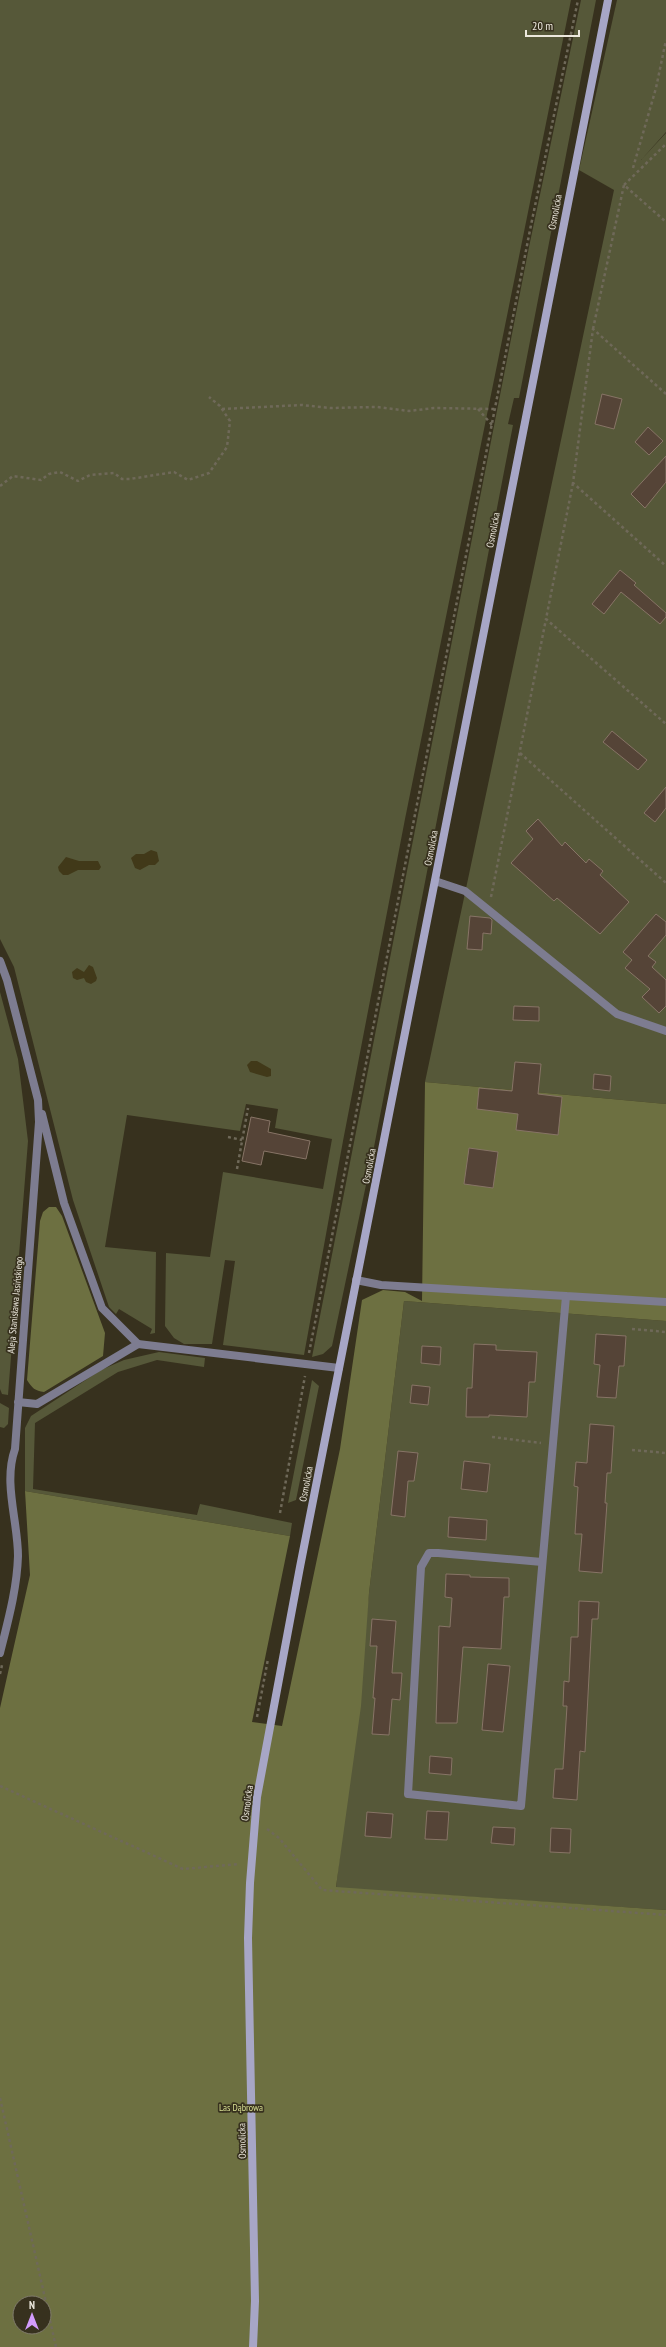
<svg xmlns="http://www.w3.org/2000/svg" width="666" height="2347" viewBox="0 0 666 2347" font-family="'PT Sans Narrow',sans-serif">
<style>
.green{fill:#565839}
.forest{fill:#6d7041;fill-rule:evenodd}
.sand{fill:#413919}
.building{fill:#554437;stroke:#877466}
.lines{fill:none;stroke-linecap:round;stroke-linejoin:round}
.path{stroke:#6f6959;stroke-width:2.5;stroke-dasharray:3 3;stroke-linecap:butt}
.lane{stroke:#7d7c90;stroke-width:8}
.street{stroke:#7d7c90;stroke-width:8}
.secondary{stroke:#a7a6c6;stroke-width:8}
.labels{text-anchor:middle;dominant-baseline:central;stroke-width:3.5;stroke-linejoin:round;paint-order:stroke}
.street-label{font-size:10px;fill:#ece8dd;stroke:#37311e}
.park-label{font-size:10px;fill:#d8df93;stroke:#37311e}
</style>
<rect width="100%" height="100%" fill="#37311e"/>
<path class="green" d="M0,0h571l-166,819 -62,322 -39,214 -81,-10 12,-84 -10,-1 -13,84h-28l-10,-6 -9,-12 1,-73 44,4 13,-85 100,17 9,-50 -57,-11 3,-19 -32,-5 -6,27 -113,-16 -22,132 51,5 -1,81 -5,1 2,-5 -33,-20 -3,5 -7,-7 -36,-107 -59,-233 -14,-28z
M581,0h15l-77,398h-5l-6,26 5,1 -139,722 -42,199 -9,8 -11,3 217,-1110z
M617,0h49v132l-25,28 25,-27v971l-241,-22 189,-892 -35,-20z
M0,992l18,67 10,82 -20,254 -6,-1 -2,-5z
M404,1301l262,20v589l-330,-22 33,-295z
M159,1352l46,6 -1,9 -47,-7 -39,12 -83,51 -2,66 164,26 3,-11 92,19 -2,13 -265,-45v-63l6,-12 70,-46 23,-10z
M312,1380l7,6 -23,114 -8,3z
M0,1403l9,5 -1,16 -4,4 -4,-1z"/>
<path class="forest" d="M425,1082l241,22v217l-262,-20 -35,292 -8,113 -25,181 330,23v437h-666v-639l30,-133 -5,-84 265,45 -38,186 30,4 58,-277 22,-149 21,-10 22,2 17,9zM20,2303h24v24h-24z
M49,1207h7l6,9 43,117 -2,23 -59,36c-9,-1 -12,-4 -17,-12l13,-159 3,-9z"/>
<path class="sand" d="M151,850l6,2 2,9 -4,4h-6l-9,5 -5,-2 -4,-10 5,-4h8z
M66,857l13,4h19l3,6 -2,3h-21l-10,5h-5l-4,-4 -1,-4z
M89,965l4,2 4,11 -1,3 -5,3 -5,-2 -2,-4 -7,2 -4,-2 -1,-6 5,-4 7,4z
M251,1061h6l14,8v7l-4,1 -17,-5 -3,-7z"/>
<path class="building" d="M602,394l20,5 -8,30 -19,-5z
M648,427l15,14 -14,14 -14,-13z
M666,456v26l-21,26 -14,-14z
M620,570l16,13 -2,2 32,28v4l-6,7 -39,-32 -17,22 -12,-10z
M612,731l35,29 -9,10 -35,-28z
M666,787v21l-11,14 -11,-9z
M538,819l24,27 3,-4 21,21 3,-4 14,12 -3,4 29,27 -29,32 -43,-36 -3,3 -43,-38 22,-24 -7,-8z
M656,914l10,8v13l-18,21 8,6 -4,5 14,13v26l-7,7 -17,-16 8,-8 -25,-21 7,-8 -9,-8z
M470,916l20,2 2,2 -1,14 -8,-1 -1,17 -15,-1z
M514,1006l25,1v14l-26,-1z
M515,1062l26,2 -3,30 24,3 -4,38 -42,-5 2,-16 -41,-5 2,-21 33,3z
M594,1074l17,2 -1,15 -17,-2z
M251,1117l19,4 -2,11 42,9 -4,18 -42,-8 -3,14 -19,-4z
M469,1148l29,4 -5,36 -29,-4z
M596,1334l30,2 -2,30h-5l-3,32 -19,-1 3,-32 -6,-1z
M474,1344l22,1v5l41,2 -2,30h-6l-2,35 -38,-2v2h-23l1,-29h5z
M422,1346l19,1 -1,18 -19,-2z
M412,1385l18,2 -2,18 -18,-2z
M590,1424l24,2 -3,47h-4l-2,30h2l-5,70 -23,-2 3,-37h-7l3,-47 -4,-1 2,-24 11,1z
M398,1451l20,2 -4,28h-6l-3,36 -14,-2z
M464,1461l26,3 -3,28 -26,-3z
M449,1517l38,3 -1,20 -38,-3z
M446,1574l24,1v2l39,1v19h-5l-3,52 -38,-2 -6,76h-21l3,-97 11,1 2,-29 -7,-1z
M579,1601l20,1 -1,17h-6l-7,133 -5,-1 -3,49 -24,-2 2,-29h8l4,-63h-4l1,-25 5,1 2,-45h7z
M372,1619l24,2 -4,52h10l-2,27 -8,-1 -3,36 -17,-1 3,-36h-2l4,-52h-7z
M488,1664l22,2 -7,66 -21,-2z
M430,1756l22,2 -1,17 -22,-2z
M427,1811l22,1 -2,28 -22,-1z
M367,1812l26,2 -2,24 -26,-2z
M493,1827l22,1 -1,17 -23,-2z
M551,1828l20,1 -1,24 -20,-1z"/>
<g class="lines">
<path class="path" d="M633,168l23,-80 10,-48
M624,185l42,-41
M593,329l31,-144 42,37
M666,394l-73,-65 -20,154 93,83
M222,409l80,-4 28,3 47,-1 32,4 25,-3 61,1
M478,409l14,16
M573,483l-27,136 120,105
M0,486l13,-10 28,4 8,-6 11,-2 18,9 12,-6 24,-2 8,6h8l44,-7 14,8 21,-7 18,-26 3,-26 -10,-15 -11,-9
M520,753l146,130
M491,897l55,-278
M228,1137l14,3
M237,1169l11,-61
M632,1329l34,3
M309,1353l222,-1128 47,-225
M492,1437l49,6
M632,1450l34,3
M280,1513l25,-137
M0,1674l2,-9
M257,1717l11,-58
M0,1786l183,83 56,-5
M267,1829l12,9 43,52 344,25
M0,2098l56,249"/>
<path class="lane" d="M435,881l30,10 152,123 49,17
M356,1280l25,5 285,17
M138,1344l201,24
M542,1562l-104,-9h-9l-8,14 -13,227 113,12 45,-510"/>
<path class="street" d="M0,961l7,19 31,120 1,22 -24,327c-12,34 3,72 3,107 -1,33 -10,65 -18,97
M18,1402l19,2 101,-60 -36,-36 -38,-105 -22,-89"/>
<path class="secondary" d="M253,2347l2,-46 -7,-363 2,-55 7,-86 43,-230 308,-1567"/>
</g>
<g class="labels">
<g class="street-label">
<text transform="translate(555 212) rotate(-79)">Osmolicka</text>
<text transform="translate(493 530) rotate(-79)">Osmolicka</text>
<text transform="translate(431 848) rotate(-79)">Osmolicka</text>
<text transform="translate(369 1166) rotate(-79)">Osmolicka</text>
<text transform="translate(15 1305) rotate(-85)">Aleja Stanisława Jasińskiego</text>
<text transform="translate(306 1484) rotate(-79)">Osmolicka</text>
<text transform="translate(247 1803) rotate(-82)">Osmolicka</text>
<text transform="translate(242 2141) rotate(-91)">Osmolicka</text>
</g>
<g class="park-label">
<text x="241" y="2107">Las Dąbrowa</text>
</g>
</g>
<g transform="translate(32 2315)"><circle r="19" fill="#37311e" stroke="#7f7a6a"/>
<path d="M0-3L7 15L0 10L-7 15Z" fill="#d39cfc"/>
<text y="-6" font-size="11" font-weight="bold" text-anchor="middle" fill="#ece8dd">N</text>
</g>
<path d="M526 30v6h53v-6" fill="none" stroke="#ece8dd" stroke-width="2"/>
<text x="532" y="30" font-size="12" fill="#ece8dd" stroke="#37311e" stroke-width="3" paint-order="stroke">20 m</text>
</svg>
